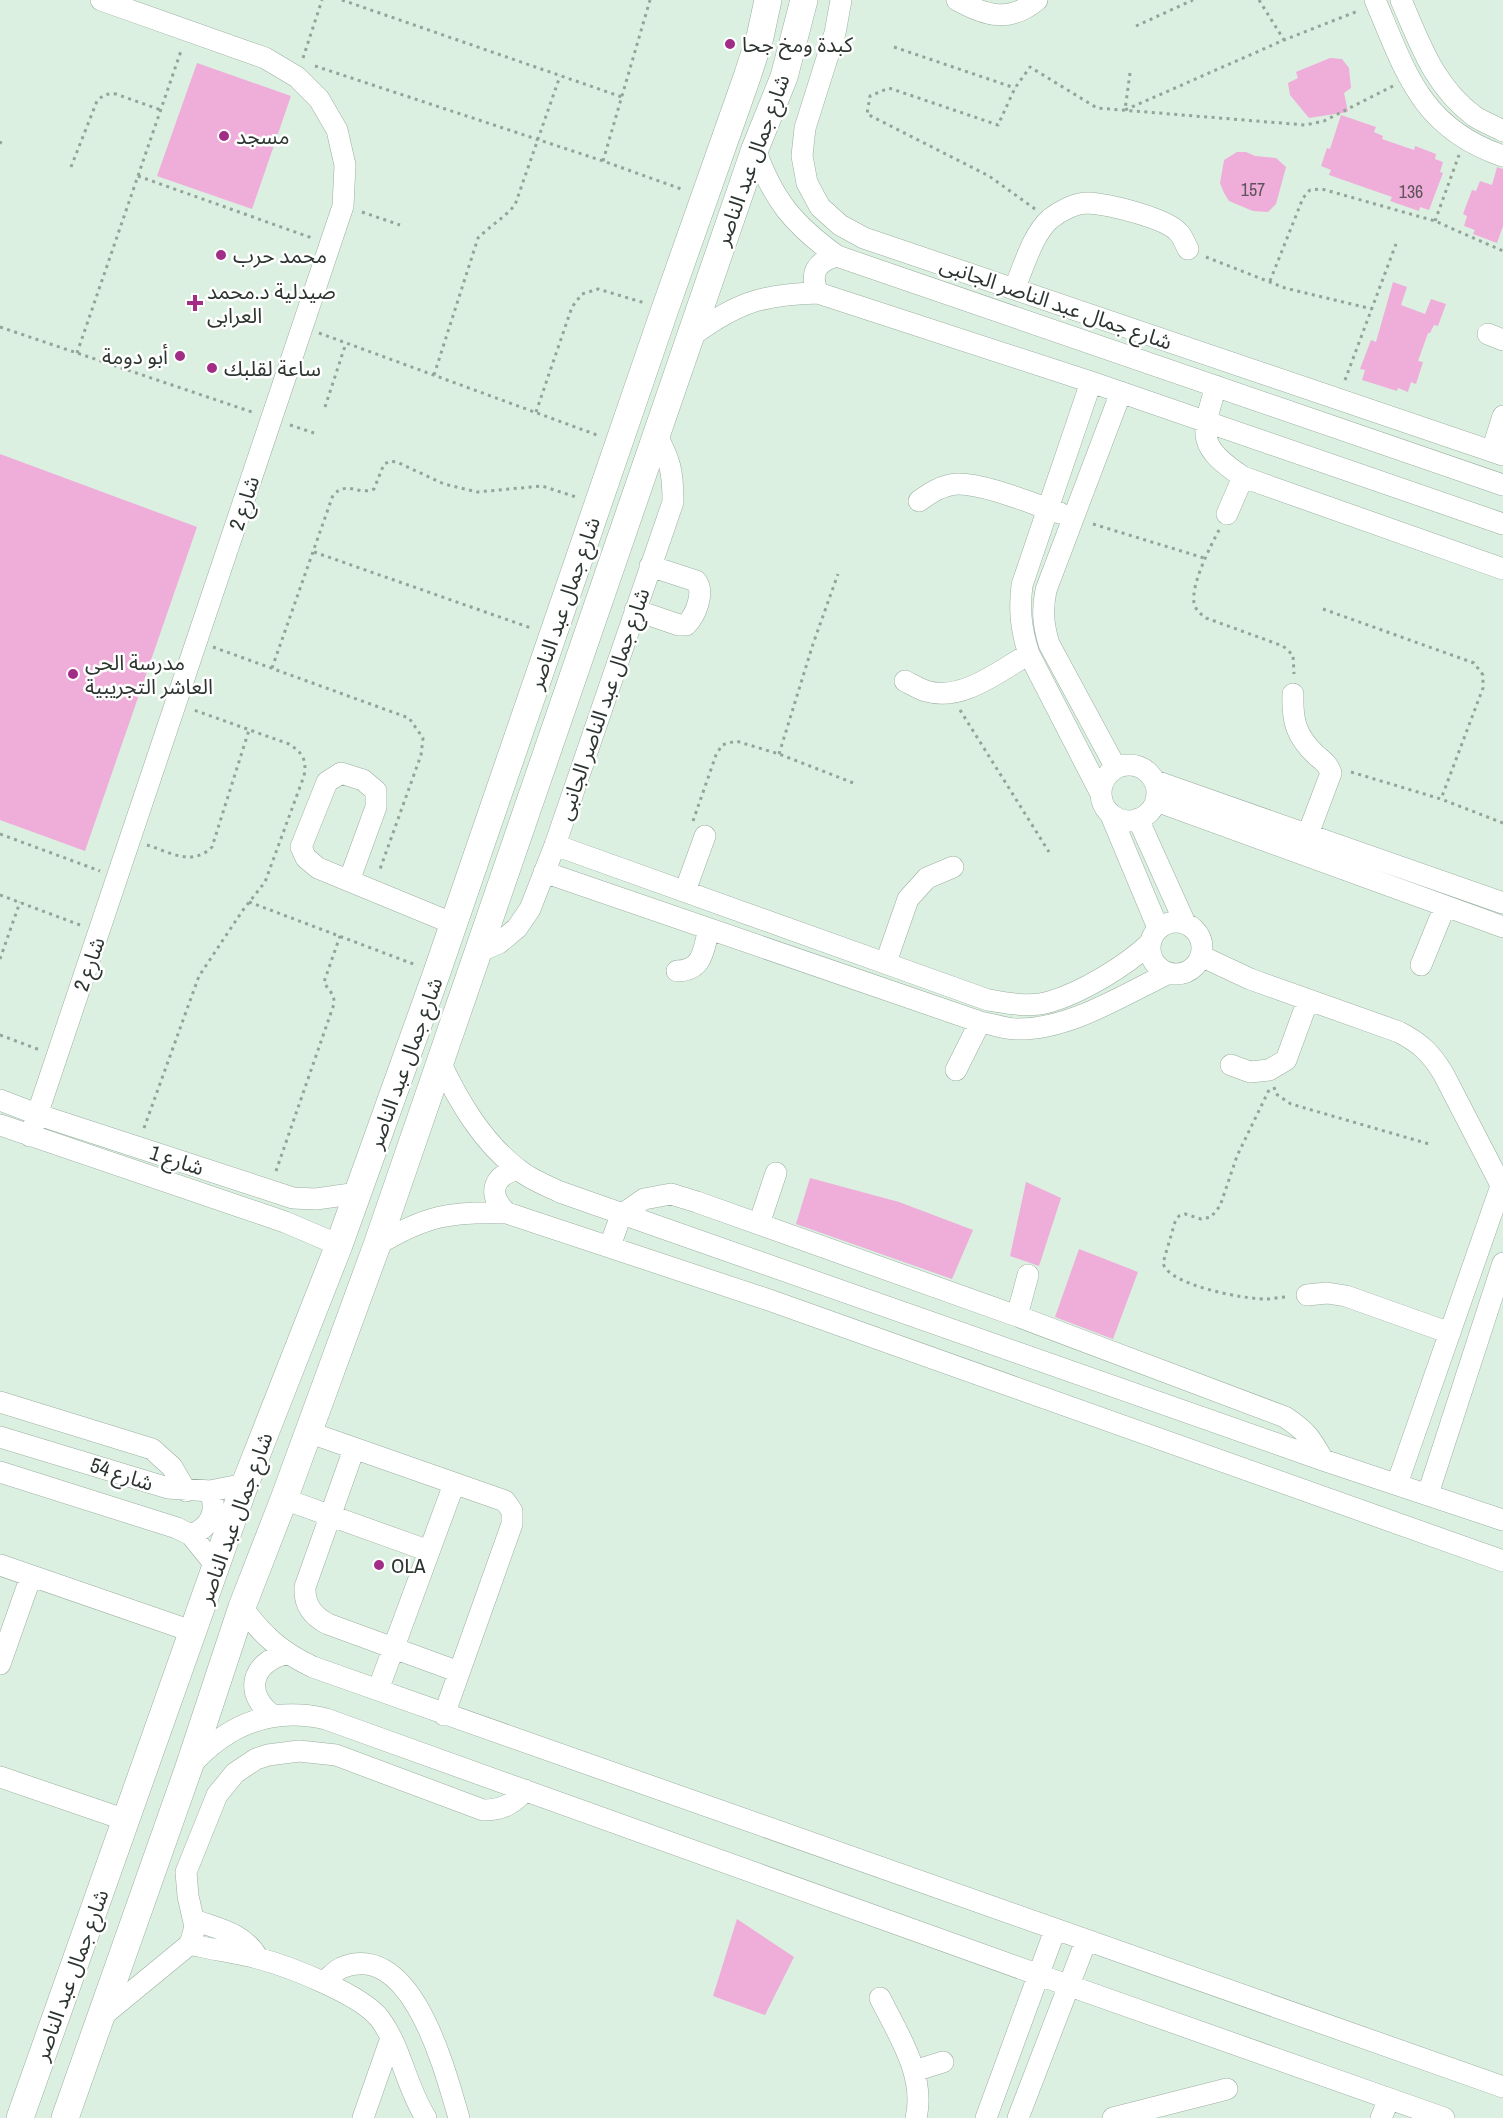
<svg xmlns="http://www.w3.org/2000/svg" width="1503" height="2118" viewBox="0 0 1503 2118" font-family="'Archivo Narrow','Noto Sans Arabic',sans-serif">
<style>
.building{fill:#efadd9}
.lines{fill:none;stroke-linecap:round;stroke-linejoin:round}
.minor-casing{stroke:#9bafa1;stroke-width:22}
.major-casing{stroke:#9bafa1;stroke-width:28}
.path{stroke:#95a499;stroke-width:3;stroke-dasharray:3 4.5;stroke-linecap:butt}
.minor{stroke:#fff;stroke-width:21}
.major{stroke:#fff;stroke-width:27}
.poi-dot{fill:#a22d86;stroke:#fff;stroke-width:2}
.labels{text-anchor:middle;dominant-baseline:central;stroke-width:5;stroke-linejoin:round;paint-order:stroke}
.number-label{font-size:18px;fill:#5e535a}
.poi-label{font-size:21px;fill:#2d3530;stroke:#fff;text-anchor:start}
.street-label{font-size:21px;fill:#2d3530;stroke:#fff}
</style>
<rect width="100%" height="100%" fill="#dbf0e1"/>
<path class="building" d="M1330,58l12,1 7,9 2,20 -7,5 4,19 -39,6 -19,-23 -2,-12 10,-5 -2,-6z
M197,63l94,33 -39,113 -95,-33z
M1341,115l35,12 -2,5 9,4 -1,3 32,11 1,-4 21,8 -1,5 8,3 -3,10 3,1 -14,37 -9,-3 -1,4 -29,-10 2,-4 -63,-22 2,-5 -10,-4 6,-18 3,1z
M1237,152h9l9,4 21,2 10,9 -10,37 -8,8 -15,-1 -24,-10 -5,-8 -4,-10 4,-23z
M1497,167l6,2v57l-6,17 -24,-9 2,-4 -11,-4 3,-10 -4,-2 9,-24 4,1 4,-10 12,4z
M1393,282l14,5 -6,18 24,9 6,-15 15,5 -8,22 -4,-1 -4,8h-2l-10,28 5,1 -7,22 -5,-2 -3,10 -10,-4 -1,3 -35,-11 3,-10 -5,-1 11,-29 5,2z
M0,454l197,73 -112,324 -85,-31z
M810,1178l89,24 74,28 -21,49 -156,-55z
M1026,1182l35,16 -22,68 -29,-10z
M1079,1249l59,23 -25,67 -58,-22z
M737,1919l57,38 -29,58 -52,-19z"/>
<g class="lines">
<g class="minor-casing">
<path id="minor" d="M841,0l-6,33 -30,95 -3,28 5,27 13,24 20,18 24,13 639,217
M957,0c29,16 53,23 80,0
M1375,0c31,73 46,128 128,156
M1401,0c19,44 33,86 73,116 9,6 20,10 29,15
M755,149c18,51 38,75 82,107l666,229
M1014,289c10,-22 18,-54 36,-70 10,-8 25,-16 38,-16 20,1 79,15 91,30 4,4 6,11 9,16
M818,293c-9,-20 -1,-32 19,-37
M1488,334l15,6
M689,338c45,-34 72,-44 129,-45l273,89 412,142
M1091,382l-69,203c-3,25 -1,45 7,69l72,140
M1216,386c-15,50 -19,60 27,91l260,92
M1492,451l11,-35
M919,501c11,-8 23,-16 38,-17 26,-1 76,20 103,29
M1227,514l16,-37
M635,610l44,15h7c10,-10 19,-33 10,-44l-46,-15
M905,681c6,3 14,8 21,10 36,11 73,-20 103,-37
M1293,694c-1,27 3,42 23,61 7,6 12,9 15,18l-23,61
M1101 793a28 28 0 1 1 56 0a28 28 0 1 1-56 0Z
M1116,768l-67,-124c-6,-20 -7,-34 -3,-54l75,-198
M1155,781l348,122
M1156,801l347,126
M1110,813l48,115
M1138,819l47,104
M555,845l433,155c20,3 41,8 61,2 32,-9 77,-36 101,-59
M544,872l436,150c12,2 25,7 37,7 52,1 106,-34 152,-56
M349,881l27,-74v-16l-13,-11 -22,-7 -14,9 -26,65 5,11 12,10 136,56
M685,891l20,-55
M1150 948a26 26 0 1 1 52 0a26 26 0 1 1-52 0Z
M478,952l21,-9 18,-15 13,-19 25,-64 118,-343c0,-31 -3,-43 -18,-69
M1201,956l49,23 149,53c21,11 31,20 44,41l60,116
M886,962l22,-63 19,-21 26,-11
M1421,965l24,-59
M677,971c27,-1 26,-21 32,-42
M440,1062c19,40 43,81 79,108 12,10 27,15 41,22l763,268 180,60
M1231,1065l19,7 19,-2 17,-10 22,-60
M956,1070l24,-48
M0,1100l39,15 254,83 23,1 42,-6
M0,1125l285,97 54,23
M30,1136l313,-930 2,-41 -8,-35 -18,-31 -22,-22 -32,-19 -164,-58
M507,1213c-20,-18 -15,-37 11,-44
M759,1224l17,-51
M377,1245c48,-29 73,-34 130,-32l262,87 734,261
M610,1246l11,-31 23,-16 27,-5 26,8 320,114 268,101c21,14 26,21 38,43
M1307,1295l20,-2 19,3 104,37
M1017,1316l11,-41
M0,1402l152,47 20,18 14,24
M308,1432l197,69 7,10v13l-68,191
M0,1437l168,51 42,3 35,-7
M354,1449l-49,138c-1,17 7,29 23,37l131,48
M0,1472l177,56 14,7 25,31
M1397,1484l104,-298
M1428,1494l75,-231
M284,1499l145,52
M191,1535c20,-8 27,-24 19,-44
M0,1565l194,67
M242,1607c20,28 39,45 71,60l1190,420
M0,1664l31,-88
M378,1690l76,-206
M274,1716c-31,-21 -23,-54 12,-62
M191,1765c37,-41 81,-59 135,-46l713,256 405,143
M0,1777l126,43
M194,1920c25,9 50,13 64,38
M190,1944c22,6 45,8 67,14 31,8 104,36 123,61 22,30 26,68 46,99
M323,1982c6,-4 12,-11 18,-14 71,-30 104,103 118,150
M880,1998c18,36 46,78 36,120
M100,2018l90,-74 5,-17 -7,-31 -2,-24 31,-77 18,-22 21,-14 12,-4 31,-4 37,4 147,55c18,0 30,-5 42,-20
M914,2071l29,-9
M363,2118l28,-80
M986,2118l69,-188
M1018,2118l68,-177
M1113,2118l114,-29
M1381,2118l8,-19"/>
</g>
<g class="major-casing">
<path id="major" d="M20,2118l225,-634 94,-239 98,-273 228,-663 82,-232 13,-40 8,-37
M65,2118l124,-351 53,-160 42,-108 93,-254 378,-1096 29,-72 20,-77"/>
</g>
<path class="path" d="M342,0l280,97
M1259,0l25,40
M1136,26l57,-26
M894,47l121,41
M303,58l19,-58
M315,66l288,95 81,29
M1130,73l-5,37 159,-70 74,-29
M0,144l2,-5
M603,161l47,-161
M71,167l26,-66c6,-6 10,-8 19,-7l45,16
M138,176l174,62
M1035,209l-46,-33 -122,-62 3,-18 19,-8 109,37 17,-37 15,-21 67,41 208,17 19,-4 69,-35
M362,212l38,13
M1435,221l24,-66
M1206,257l79,31 87,21
M1270,281l33,-83 7,-8 12,-1 113,32 68,30
M0,327l252,85
M319,333l278,102
M77,353l105,-305
M434,375l44,-137c12,-12 26,-20 37,-33l45,-129
M1345,380l51,-136
M325,407l21,-64
M536,412l36,-105 10,-13 16,-5 47,14
M290,425l24,8
M1093,524l111,34
M1219,530c-9,17 -28,54 -25,73 2,8 7,11 12,15l77,28 10,9 1,19
M314,552l217,76
M1323,609l151,54 9,12v13l-42,111
M213,647l196,71 14,20 -2,17 -42,117
M272,668l61,-173c15,-15 24,1 41,-6l10,-25 7,-3 8,2 45,21 33,8 65,-6 34,11
M960,710l89,142
M779,754l34,-110 25,-70
M1351,772l90,27 62,24
M693,821l23,-66 6,-10 14,-4 43,13 77,30
M0,834l100,37
M147,845c23,7 45,22 65,2l37,-117
M0,895l80,30
M249,902l167,63
M0,959l20,-57
M0,1035l40,15
M1274,1087l2,7 15,10 138,40
M1269,1090l-32,66 -17,50 -9,11 -10,2 -16,-5 -6,2 -4,6 -12,41c5,22 80,36 102,36 7,0 15,-2 23,-2
M144,1128l55,-152 44,-66 22,-28 39,-106c3,-16 -1,-23 -15,-32l-95,-34
M276,1171l58,-167c1,-10 -6,-14 -10,-22l16,-46"/>
<use href="#minor" class="minor"/>
<use href="#major" class="major"/>
</g>
<g class="poi-dot">
<circle cx="730" cy="44" r="6"/>
<circle cx="224" cy="136" r="6"/>
<circle cx="221" cy="255" r="6"/>
<path d="M192 294h6v6h6v6h-6v6h-6v-6h-6v-6h6z"/>
<circle cx="180" cy="356" r="6"/>
<circle cx="212" cy="368" r="6"/>
<circle cx="73" cy="674" r="6"/>
<circle cx="379" cy="1565" r="6"/>
</g>
<g class="labels">
<g class="number-label">
<text x="1253" y="189">157</text>
<text x="1411" y="191">136</text>
</g>
<g class="poi-label">
<text x="742" y="44">كبدة ومخ جحا</text>
<text x="236" y="136">مسجد</text>
<text x="233" y="255">محمد حرب</text>
<text x="207" y="291">صيدلية د.محمد<tspan x="207" dy="24">العرابى</tspan></text>
<text x="168" y="356" text-anchor="end">أبو دومة</text>
<text x="224" y="368">ساعة لقلبك</text>
<text x="85" y="662">مدرسة الحى<tspan x="85" dy="24">العاشر التجريبية</tspan></text>
<text x="391" y="1565">OLA</text>
</g>
<g class="street-label">
<text transform="translate(752 160) rotate(-70)">شارع جمال عبد الناصر</text>
<text transform="translate(1056 303) rotate(19)">شارع جمال عبد الناصر الجانبى</text>
<text transform="translate(244 503) rotate(-72)">شارع 2</text>
<text transform="translate(564 603) rotate(-71)">شارع جمال عبد الناصر</text>
<text transform="translate(603 704) rotate(-71)">شارع جمال عبد الناصر الجانبى</text>
<text transform="translate(89 964) rotate(-71)">شارع 2</text>
<text transform="translate(405 1063) rotate(-70)">شارع جمال عبد الناصر</text>
<text transform="translate(177 1160) rotate(18)">شارع 1</text>
<text transform="translate(122 1474) rotate(18)">شارع 54</text>
<text transform="translate(235 1518) rotate(-70)">شارع جمال عبد الناصر</text>
<text transform="translate(71 1975) rotate(-70)">شارع جمال عبد الناصر</text>
</g>
</g>
</svg>
